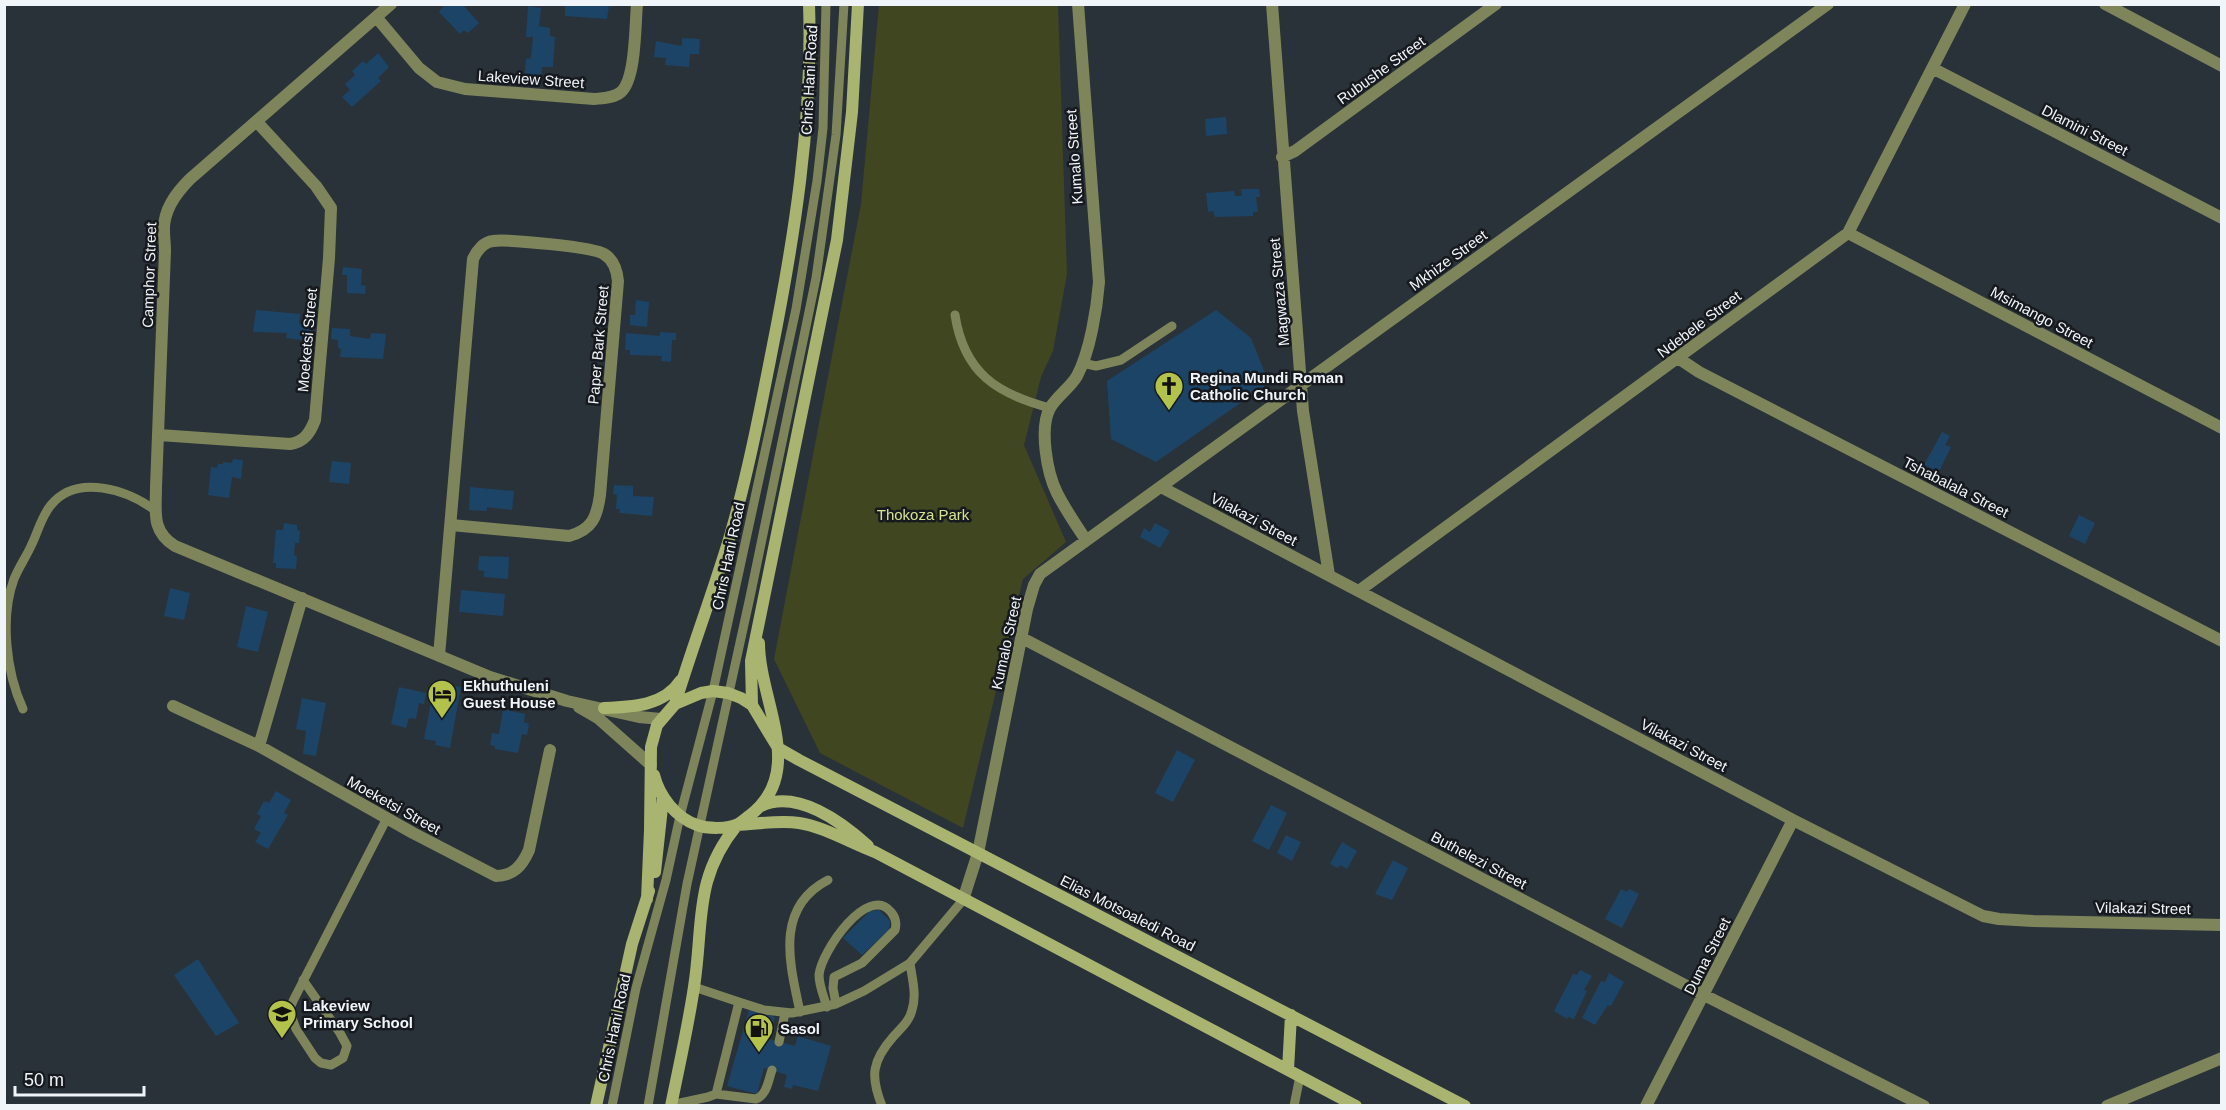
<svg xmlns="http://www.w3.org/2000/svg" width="2226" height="1110" viewBox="0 0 2226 1110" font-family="Arial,sans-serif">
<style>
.green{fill:#404620}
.building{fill:#1c4467}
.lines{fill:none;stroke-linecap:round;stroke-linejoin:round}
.lane{stroke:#7e855b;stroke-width:9}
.street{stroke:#7e855b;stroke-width:12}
.secondary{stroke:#a9b470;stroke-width:12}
.labels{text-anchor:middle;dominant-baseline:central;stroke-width:5;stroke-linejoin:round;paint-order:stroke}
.street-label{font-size:15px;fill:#f0f5fa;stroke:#16191d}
.poi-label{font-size:15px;font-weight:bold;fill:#f0f5fa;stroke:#16191d;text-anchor:start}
.park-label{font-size:15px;fill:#d5e391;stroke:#16191d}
</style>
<rect width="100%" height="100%" fill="#2a3239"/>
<path class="green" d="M879,5h179l9,269 -14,77 -12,26 -17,68 42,97 -43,37 -60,249 -143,-75 -46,-94 87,-455z"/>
<path class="building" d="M445,4h17l17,19 -11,10 -4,-3 -4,4 -21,-22z
M565,5h47v2l-3,-1 -2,13 -42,-3z
M528,6l13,2 -2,18 11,2v8l5,1 -2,30h-11l-1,14 -17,-1 2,-21 5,-1 2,-21h-7z
M682,38l18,1 -1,15h-9l-1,13 -24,-2 1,-7 -12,-1 2,-16 26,5z
M378,53l11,14 -11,11 3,3 -29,26 -10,-10 8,-7 -5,-6 10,-9 -3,-4 11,-10 3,3z
M1226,117l1,17 -21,2 -1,-17z
M1241,189h18l1,8h-4l2,15h-5v4l-38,1 -2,-6 -5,1 -2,-19 28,-2 1,5h7z
M343,267l19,2 -1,16 5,1 -1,8 -18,-1v-18h-5z
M636,300l13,2 -2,25 -17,-2v-10h5z
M256,310l44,4 -1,10 13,2 -2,15 -24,-3 1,-5 -34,-1z
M1216,310l35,28 18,45 -113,79 -45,-23 -4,-58z
M332,328l18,1v7l20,3 1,-6 15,1 -3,25 -43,-2 1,-8 -3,-1v-8l-7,-1z
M660,332l16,1v7h-4l-1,22 -10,-1 1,-5 -32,-1v-5h-5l1,-17 34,3z
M1942,432l8,4 -5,9 6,2 -12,25 -15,-7z
M233,459l10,1 -2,19 -9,-2 -3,21 -21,-3 3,-28 6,1 1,-4h5v-2l9,1z
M332,461l19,2 -2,21 -20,-2z
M614,485l19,1v10l21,1 -2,19 -33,-3 1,-4h-4l1,-14 -4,-1z
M470,487l44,4 -2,19 -25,-3v4l-18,-1z
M2079,515l16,8 -10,21 -16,-8z
M284,523l13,2v5l3,1 -1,12h-4l-1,12 3,1 -1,13 -20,-1v-5h-3l3,-33h7z
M1155,523l15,8 -10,17 -20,-11 4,-9 6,4z
M479,556l30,1 -1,22 -24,-2v-6l-6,-1z
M170,588l20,5 -6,27 -20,-4z
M461,590l44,4 -2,22 -44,-4z
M246,606l22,6 -10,40 -21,-5z
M453,686l8,1 -11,61 -15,-3 1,-4 -12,-2 8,-42 9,2 1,-7 9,2z
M399,687l27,6 -2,11 -5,-1 -3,16 -7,-1 -3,10 -15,-4z
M302,698l24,5 -10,53 -13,-2 3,-23 -10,-2z
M503,709l22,5 -1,8 5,2 -2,11 -5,-1 -4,19 -23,-4v-3l-5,-1 2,-12 7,1z
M1177,750l18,10 -22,42 -18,-9z
M276,791l15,9 -7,13 4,2 -20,34 -13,-7 6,-9 -7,-4 7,-13 -4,-2 7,-13 5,2z
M1271,805l16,8 -18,37 -17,-9z
M1286,835l15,7 -9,19 -15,-8z
M1342,842l15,9 -10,18 -7,-4 -2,3 -8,-4z
M1393,860l15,8 -16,32 -17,-6z
M1621,889l6,3 2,-3 10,5 -17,34 -17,-9z
M879,910l11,11 -1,9 -27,25 -19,-17 27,-27z
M198,959l41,64 -23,13 -42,-61z
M1580,970l12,6 -8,14 3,1 -13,28 -6,-2 -1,2 -13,-8 19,-37 4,1z
M1609,973l15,9 -13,24 -3,-1 -13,20 -13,-7 19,-37 4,1z
M749,1010l26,7 -6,22 26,7 3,-10 33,10 -13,45 -25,-6 -1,4 -8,-2 3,-12 -23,-7 -7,26 -30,-8z"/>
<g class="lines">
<path class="lane" d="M955,315c9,58 42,79 95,93
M1082,363l14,3 25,-6 51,-34
M23,709c-17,-37 -23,-92 -9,-130 5,-12 12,-22 17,-33 7,-14 10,-29 20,-41 26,-32 77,-15 105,6
M303,980l37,53 7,13 -4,12 -12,7 -10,-2 -6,-5 -19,-29 -5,-14 -1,-7 4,-9 93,-181
M739,1002l25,8 28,3 44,-9 28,-13 46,-28 53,-63
M827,1007c-3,-10 -8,-21 -8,-32 2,-23 49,-92 72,-63 5,6 6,11 4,18l-33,33 -28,14 -1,11 3,16
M800,1012c-10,-48 -26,-104 28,-132
M779,1042l6,-29
M716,1094l40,5c11,-4 12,-18 16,-29
M671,1105l37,-8 8,-3 23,-92 -45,-15
M612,1106l24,-118 30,-108 14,-64 33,-125 83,-382 21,-128 6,-53 3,-124
M648,1106l39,-222 63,-287 66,-319 20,-143 8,-131
M882,1106c-12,-30 -10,-45 11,-69 8,-9 16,-15 19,-27 5,-15 0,-32 -2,-47
M1294,1106l6,-30"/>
<path class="street" d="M391,4l-201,175c-14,14 -27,31 -26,52 0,6 1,13 1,20l-9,236c0,25 -5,44 19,59l315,131 77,24 72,16 22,2
M1078,4l21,278c-2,26 -9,70 -22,94 -7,12 -20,20 -27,32 -11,20 -3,65 7,85 8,16 19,32 29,47
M1272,4l31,407 26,164
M2105,4l117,62
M377,18l42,50 18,14 28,7 129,10c10,-1 20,-1 27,-7 15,-13 14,-67 16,-88
M1934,69l288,149
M1282,157l13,-6 201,-147
M1848,233l374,195
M1678,358l21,14 523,269
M159,435l131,9c14,-2 20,-11 25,-24l14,-162 2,-50 -15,-22 -59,-64
M1161,487l632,333 190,96 16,3 34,2 189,4
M1360,590l488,-357 117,-229
M1022,638l682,357 220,111
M439,656l34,-397c4,-9 11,-17 20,-18 14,-2 101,6 111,13 10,6 13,16 14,27l-18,214c-3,22 -8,35 -31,41l-118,-11
M173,706l86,40 154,87 83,43c17,0 26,-10 33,-26l21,-100
M579,707l19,11 53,47
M259,746l43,-148
M963,900l15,-47 49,-244 7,-24 6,-11 788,-570
M1646,1106l147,-286
M2107,1106l115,-48"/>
<path class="secondary" d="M675,704c17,-56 38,-111 55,-168 17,-59 29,-120 41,-181 23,-115 42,-233 38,-351
M752,705l-1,-44 86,-421 15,-128 6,-108
M604,708c29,-1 60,-2 77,-28
M654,775c5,21 22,43 43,50 11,4 31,4 41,-1 4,-2 8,-6 11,-8 59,-44 10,-115 10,-173
M761,806c36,-17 81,16 107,40
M655,872l8,-74
M647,899l3,-69 1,-83 6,-22 18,-21 26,-11 12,-2 15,2 13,5 11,7 26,43 21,12 666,346
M1288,1070l3,-55
M596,1106l36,-162 17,-53
M671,1106c8,-40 17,-79 23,-119 10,-64 -1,-108 43,-162 21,-1 42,-5 62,-2 23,3 54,21 76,29l481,254"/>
</g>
<defs>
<g id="church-pin" transform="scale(1.5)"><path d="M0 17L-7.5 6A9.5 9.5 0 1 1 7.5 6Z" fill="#b3c24b" stroke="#16191d"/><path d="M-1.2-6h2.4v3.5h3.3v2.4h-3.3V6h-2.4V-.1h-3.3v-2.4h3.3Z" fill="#111"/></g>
<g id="hotel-pin" transform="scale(1.5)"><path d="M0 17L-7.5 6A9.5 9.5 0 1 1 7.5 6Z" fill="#b3c24b" stroke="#16191d"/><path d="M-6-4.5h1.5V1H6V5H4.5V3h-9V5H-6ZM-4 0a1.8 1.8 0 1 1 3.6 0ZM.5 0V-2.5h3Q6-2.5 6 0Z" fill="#111"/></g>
<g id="school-pin" transform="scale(1.5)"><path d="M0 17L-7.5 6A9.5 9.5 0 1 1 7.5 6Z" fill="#b3c24b" stroke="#16191d"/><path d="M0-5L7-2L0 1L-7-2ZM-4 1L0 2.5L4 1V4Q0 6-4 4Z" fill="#111"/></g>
<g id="fuel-pin" transform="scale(1.5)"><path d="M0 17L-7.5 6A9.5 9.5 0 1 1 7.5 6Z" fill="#b3c24b" stroke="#16191d"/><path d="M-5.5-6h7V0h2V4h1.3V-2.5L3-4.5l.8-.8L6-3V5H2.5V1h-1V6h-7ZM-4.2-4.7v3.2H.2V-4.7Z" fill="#111"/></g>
</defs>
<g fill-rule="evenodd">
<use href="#church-pin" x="1169" y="386"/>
<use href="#hotel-pin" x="442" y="694"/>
<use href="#school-pin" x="282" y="1014"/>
<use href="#fuel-pin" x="759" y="1028"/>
</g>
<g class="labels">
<g class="street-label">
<text transform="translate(1381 70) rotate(-36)">Rubushe Street</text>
<text transform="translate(531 79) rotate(4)">Lakeview Street</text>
<text transform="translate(809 80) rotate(-87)">Chris Hani Road</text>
<text transform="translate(2085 130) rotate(27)">Dlamini Street</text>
<text transform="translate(1074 157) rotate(-94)">Kumalo Street</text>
<text transform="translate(1448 260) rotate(-36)">Mkhize Street</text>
<text transform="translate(149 275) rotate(-88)">Camphor Street</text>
<text transform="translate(1279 292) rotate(-95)">Magwaza Street</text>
<text transform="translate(2042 317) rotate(28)">Msimango Street</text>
<text transform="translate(1699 324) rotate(-37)">Ndebele Street</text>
<text transform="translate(307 340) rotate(-85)">Moeketsi Street</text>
<text transform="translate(598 345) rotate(-85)">Paper Bark Street</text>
<text transform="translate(1956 487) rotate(27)">Tshabalala Street</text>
<text transform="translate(1254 519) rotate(28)">Vilakazi Street</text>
<text transform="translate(728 556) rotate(-78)">Chris Hani Road</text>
<text transform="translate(1006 643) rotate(-78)">Kumalo Street</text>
<text transform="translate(1684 745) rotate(28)">Vilakazi Street</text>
<text transform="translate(394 805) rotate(29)">Moeketsi Street</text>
<text transform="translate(1479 860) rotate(28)">Buthelezi Street</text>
<text transform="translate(2143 908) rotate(1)">Vilakazi Street</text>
<text transform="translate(1128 913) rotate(27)">Elias Motsoaledi Road</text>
<text transform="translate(1707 956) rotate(-63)">Duma Street</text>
<text transform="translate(614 1028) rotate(-78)">Chris Hani Road</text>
</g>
<g class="poi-label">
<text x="1190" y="377">Regina Mundi Roman<tspan x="1190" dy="17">Catholic Church</tspan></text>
<text x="463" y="685">Ekhuthuleni<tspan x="463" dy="17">Guest House</tspan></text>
<text x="303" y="1005">Lakeview<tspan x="303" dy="17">Primary School</tspan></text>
<text x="780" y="1028">Sasol</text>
</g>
<g class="park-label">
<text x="923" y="514">Thokoza Park</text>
</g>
</g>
<rect width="2226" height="1110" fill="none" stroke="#f0f5fa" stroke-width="12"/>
<path d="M15 1086v9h129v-9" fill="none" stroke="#f0f5fa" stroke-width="3"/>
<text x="24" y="1086" font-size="18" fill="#f0f5fa" stroke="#16191d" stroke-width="4.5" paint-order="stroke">50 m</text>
</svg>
